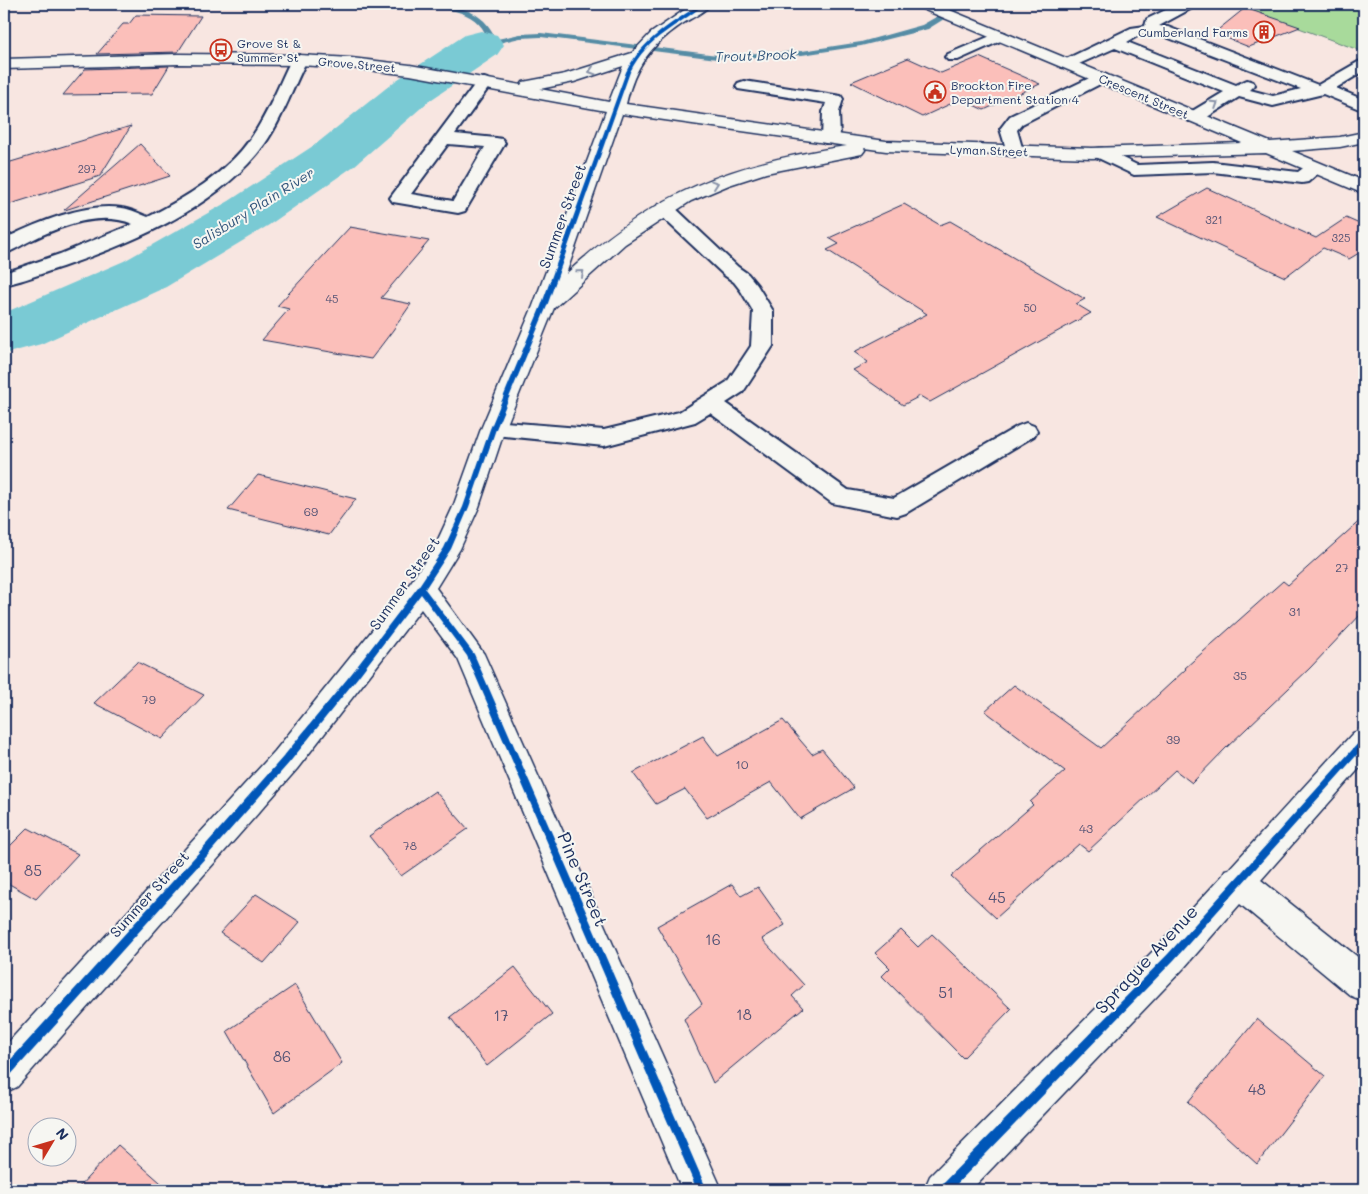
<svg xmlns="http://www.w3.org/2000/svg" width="1368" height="1194" viewBox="0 0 1368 1194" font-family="Mali,sans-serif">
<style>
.green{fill:#a8da9b;stroke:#62847c}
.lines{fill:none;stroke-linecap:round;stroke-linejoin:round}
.stream{fill:#548ca5;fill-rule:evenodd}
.river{fill:#7acad4;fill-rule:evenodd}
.building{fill:#fbbfba;stroke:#1b2f5e}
.lane-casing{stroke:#1b2f5e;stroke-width:4}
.street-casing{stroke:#1b2f5e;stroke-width:3}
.secondary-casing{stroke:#1b2f5e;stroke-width:3}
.lane{fill:#f6f6f2;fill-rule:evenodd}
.street{fill:#f6f6f2;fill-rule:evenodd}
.secondary{fill:#f6f6f2;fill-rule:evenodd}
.cycleway-casing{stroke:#f6f6f2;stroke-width:3}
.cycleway{fill:#0057b8;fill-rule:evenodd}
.oneway{stroke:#8892a8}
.labels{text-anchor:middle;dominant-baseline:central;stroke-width:4;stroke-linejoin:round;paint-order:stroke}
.far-number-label{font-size:11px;fill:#535375}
.far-poi-label{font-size:12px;fill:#1b2f5e;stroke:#f6f6f2;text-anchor:start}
.far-street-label{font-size:12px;fill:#1b2f5e;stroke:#f6f6f2}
.number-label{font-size:12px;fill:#535375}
.far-water-label{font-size:14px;font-style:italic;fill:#33567c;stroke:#f6f6f2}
.street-label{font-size:15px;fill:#1b2f5e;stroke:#f6f6f2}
.near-number-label{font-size:15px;fill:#535375}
.near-street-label{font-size:18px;fill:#1b2f5e;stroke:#f6f6f2}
</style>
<rect width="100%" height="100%" fill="#f8e6e1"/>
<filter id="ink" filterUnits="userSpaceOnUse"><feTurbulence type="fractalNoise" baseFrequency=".02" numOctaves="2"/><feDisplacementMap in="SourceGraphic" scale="10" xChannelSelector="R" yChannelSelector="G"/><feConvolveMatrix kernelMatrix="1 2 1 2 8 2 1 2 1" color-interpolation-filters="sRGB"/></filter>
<g filter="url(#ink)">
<path class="green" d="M1234,4h130v48z"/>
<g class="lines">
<path class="stream" d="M399,4c31,-2 78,-3 94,29l-5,8 32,-7 21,-1 176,22 85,-4 59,-9 61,-17 37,-21h9l-40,25 -67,17 -59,9 -85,4 -176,-22 -21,1 -39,9 -4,-2 8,-12c-13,-28 -55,-25 -82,-27z"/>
<path class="river" d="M481,31l16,4 7,10 -7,10 -68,46 -75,65 -85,59 -103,62 -125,57 -37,10v-41l120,-52 105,-60 87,-57 79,-63 70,-46z"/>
</g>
<path class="building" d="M1245,8l55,19 -51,20 -35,-14z
M136,15l65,1 -23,36 -81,2 26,-30h6z
M979,57l61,27 -56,26 -23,-11 -39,18 -71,-35 57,-24 33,15z
M169,66l-17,28 -89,1 22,-26z
M131,126l-31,50 -96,30v-42z
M140,144l30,32 -105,34h-1z
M1207,188l109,50 30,-20 18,8v24l-15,9 -26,-11 -38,29 -128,-60z
M904,204l36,21 10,-4 135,78 -9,5 15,9 -161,89 -10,-6 -17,9 -50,-35 15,-8 -14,-10 73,-38 -100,-64 12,-6 -10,-6z
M350,227l79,14 -48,57 30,6 -18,26 -22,29 -109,-19 27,-31 -12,-3z
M258,475l98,24 -27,36 -101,-25z
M1364,517v94l-54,57 -84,80 -34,35 -17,-13 -87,81 -9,-7 -83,74 -45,-42 82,-71 -3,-3 35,-31 -80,-60 29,-26 87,63 85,-79 -1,-1 98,-87 5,4z
M137,662l67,33 -42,44 -68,-36z
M783,720l29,34 10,-5 32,39 -54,31 -29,-37 -64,36 -22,-29 -29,15 -23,-31 70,-37 15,20z
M435,791l33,38 -67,47 -32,-40z
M28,828l50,26 -42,45 -32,-18v-29z
M732,884l9,12 17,-9 27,38 -23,14 42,46 -12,11 11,12 -90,75 -29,-64 18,-15 -45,-78z
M256,894l44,28 -36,41 -44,-30z
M901,930l17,17 14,-13 79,75 -48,49 -81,-82 8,-8 -15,-15z
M515,967l37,47 -65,52 -37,-49z
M295,985l47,78 -68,50 -47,-82z
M1257,1019l68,57 -68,88 -69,-62z
M118,1145l51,45h-93z"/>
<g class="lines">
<g class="lane-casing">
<path id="lane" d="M1178,4h18l-2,3 -35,19 9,1 150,58 40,-23 6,-2v11l-28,17 28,12v11l-41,-17 -50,12 -34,-9 -38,24h-12l-2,-4 2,-4 35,-21 -109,-44 -43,19h-10l-3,-3 3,-3 69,-33 14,-2 2,-7zM1139,35h22l140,54 -28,7 -23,-6 5,-5 -2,-3 -6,-2 -11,5 -109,-43z
M1000,32l5,1 2,3 -2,3 -47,21h-10l-3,-3 3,-3z
M299,55l5,2 3,3c-16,31 -27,67 -50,94 -48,57 -126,89 -195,113 -19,6 -39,14 -58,18v-12l56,-19 73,-30c-33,-13 -70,1 -101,16 -9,4 -19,11 -28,14v-15c33,-16 81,-37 118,-31 9,1 18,6 26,9 37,-19 78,-43 103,-79 17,-24 27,-52 40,-78l3,-3z
M1100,73l6,2 2,3 -2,3 -84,43 -5,6 6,21 -3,4 -6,1 -6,-1 -8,-26 10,-13z
M484,78l6,2 2,3 -37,51 41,4 6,1 3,4 -40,68 -7,2 -65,-11 -3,-4 3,-4 85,-114zM448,144l37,3 -32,54 -42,-7z
M744,81l97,15 2,3 -4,13 1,27 -3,4h-12l-3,-4 1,-27 3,-9 -88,-14 -2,-3 2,-3z
M1102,148l35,17 76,-3 85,10c8,-6 13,-10 23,-8l3,4 -16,14 -6,1 -89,-11 -79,3 -38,-18 -3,-4 3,-4z
M665,203l7,2 66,62 10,7 9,11 16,26v35l-30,46 -17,11 122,87 46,8 124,-72 8,-3 8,3 3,5 -3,5 -128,77 -9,3 -65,-13 -122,-90 -15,9 -91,24 -119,-12 -3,-5 3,-5 8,-3 111,9 75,-18 48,-30 24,-36 2,-35 -12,-20 -7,-9 -10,-7 -66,-62 -2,-4 2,-4z"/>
</g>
<g class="street-casing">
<path id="street" d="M1364,729v34l-103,117 103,82v39l-13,-5 -111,-92 -57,65 -212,221h-47l6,-14 229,-231 64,-70 2,-5 4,-1 124,-136z"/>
</g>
<g class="secondary-casing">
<path id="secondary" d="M693,4h18c-7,9 -20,14 -29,20 -32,22 -47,42 -56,80l260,37 206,7 150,-5 -324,-136 -3,-3h20l335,138 70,-5 24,-5v10l-24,5 -48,4 72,30v13l-98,-41 -174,5 -206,-7 -22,-3 1,2 -3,4 -96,19 -37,12 -38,16 -66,43 -71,64 -49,121 -26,78 -19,42 -24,39 48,66 238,536h-40l-224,-531 -37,-50 -124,160 -280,318 -13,6v-46l271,-296 136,-169 24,-36 18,-39 28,-78 52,-123 73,-195 -196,-36 -59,-7 -52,-3 -121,-1 -174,5v-10l174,-5 121,1 52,3 59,7 111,20 2,-3 42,-8 67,-21 19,-20zM623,66l-14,36 -69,-13 34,-7zM622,114l225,32c-116,17 -194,47 -281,128z"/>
</g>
<use href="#lane" class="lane"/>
<use href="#street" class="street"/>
<use href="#secondary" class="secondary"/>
<g class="cycleway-casing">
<path id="cycleway" d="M701,4h4c-29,24 -56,31 -75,68l-83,234 -51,123 -27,78 -18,42 -26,40 49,65 233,536h-10l-230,-534 -46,-62 -63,83 -69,86 -82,93 -199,222 -4,1v-12l197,-217 82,-93 69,-84 66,-86 26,-39 19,-41 27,-78 51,-123 85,-234c16,-32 45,-49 75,-68z
M1364,739v8l-190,213 -223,230h-12l1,-4 228,-232 193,-214z"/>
</g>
<use href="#cycleway" class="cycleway"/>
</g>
<defs><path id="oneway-chevron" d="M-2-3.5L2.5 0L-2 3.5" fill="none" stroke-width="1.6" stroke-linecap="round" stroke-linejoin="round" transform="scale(1.25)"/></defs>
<g class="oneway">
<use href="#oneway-chevron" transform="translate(592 71) rotate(162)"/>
<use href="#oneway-chevron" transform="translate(1215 104) rotate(-33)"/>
<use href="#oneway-chevron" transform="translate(715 184) rotate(-19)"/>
<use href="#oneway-chevron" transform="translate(581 273) rotate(-41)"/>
</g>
</g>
<defs>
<g id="building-ring" transform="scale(1.125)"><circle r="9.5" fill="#f6f6f2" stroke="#c8321e" stroke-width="1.5"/><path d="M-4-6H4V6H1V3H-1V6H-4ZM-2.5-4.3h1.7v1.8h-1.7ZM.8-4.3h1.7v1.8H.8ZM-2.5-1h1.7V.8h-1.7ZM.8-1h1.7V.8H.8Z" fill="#c8321e"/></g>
<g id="bus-ring" transform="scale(1.125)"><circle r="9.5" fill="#f6f6f2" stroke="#c8321e" stroke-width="1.5"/><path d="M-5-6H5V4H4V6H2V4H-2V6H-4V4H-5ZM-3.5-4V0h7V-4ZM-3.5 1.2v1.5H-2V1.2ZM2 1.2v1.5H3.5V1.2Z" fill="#c8321e"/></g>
<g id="civic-ring" transform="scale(1.125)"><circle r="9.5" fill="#f6f6f2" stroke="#c8321e" stroke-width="1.5"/><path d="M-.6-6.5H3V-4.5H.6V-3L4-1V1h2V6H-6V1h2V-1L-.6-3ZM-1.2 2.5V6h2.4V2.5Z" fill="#c8321e"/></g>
</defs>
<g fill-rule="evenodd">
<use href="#building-ring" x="1264" y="32"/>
<use href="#bus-ring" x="221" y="50"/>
<use href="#civic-ring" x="935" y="92"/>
</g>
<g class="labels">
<g class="far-number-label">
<text x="87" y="168">297</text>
<text x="1214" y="219">321</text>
<text x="1341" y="237">325</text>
<text x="332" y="298">45</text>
<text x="1030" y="307">50</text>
</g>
<g class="far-poi-label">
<text x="1248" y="32" text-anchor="end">Cumberland Farms</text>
<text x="237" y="43">Grove St &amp;<tspan x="237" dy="14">Summer St</tspan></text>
<text x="951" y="85">Brockton Fire<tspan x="951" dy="14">Department Station 4</tspan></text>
</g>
<g class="far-street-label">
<text transform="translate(357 64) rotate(5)">Grove Street</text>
<text transform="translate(1144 96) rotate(23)">Crescent Street</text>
<text transform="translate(989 150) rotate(2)">Lyman Street</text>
</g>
<g class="number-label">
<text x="311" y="511">69</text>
<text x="1342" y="567">27</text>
<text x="1295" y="611">31</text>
<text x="1240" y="675">35</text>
<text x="149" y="699">79</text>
<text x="1173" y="739">39</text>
<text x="742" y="764">10</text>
<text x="1086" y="828">43</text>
<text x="410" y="845">78</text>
</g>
<g class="far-water-label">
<text transform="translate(756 55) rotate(-2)">Trout Brook</text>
<text transform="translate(253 208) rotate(-32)">Salisbury Plain River</text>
</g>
<g class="street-label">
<text transform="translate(562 216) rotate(-70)">Summer Street</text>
<text transform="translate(404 583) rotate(-55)">Summer Street</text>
<text transform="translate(149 894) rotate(-48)">Summer Street</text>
</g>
<g class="near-number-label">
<text x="33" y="870">85</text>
<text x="997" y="897">45</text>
<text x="713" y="939">16</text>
<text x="946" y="992">51</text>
<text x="744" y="1014">18</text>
<text x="501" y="1015">17</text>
<text x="282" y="1056">86</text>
<text x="1257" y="1089">48</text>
</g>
<g class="near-street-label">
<text transform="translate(583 879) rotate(67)">Pine Street</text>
<text transform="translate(1146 959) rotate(-47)">Sprague Avenue</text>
</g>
</g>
<rect width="1368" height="1194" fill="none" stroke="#f6f6f2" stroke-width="20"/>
<rect x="10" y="10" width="1348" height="1174" fill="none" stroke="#1b2f5e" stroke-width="2" filter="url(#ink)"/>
<g transform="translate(52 1142) rotate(52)"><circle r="24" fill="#f6f6f2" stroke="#9ea6b7"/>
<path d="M0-4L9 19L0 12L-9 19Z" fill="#c8321e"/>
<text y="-8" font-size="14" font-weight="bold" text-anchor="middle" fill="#1b2f5e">N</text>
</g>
</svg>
